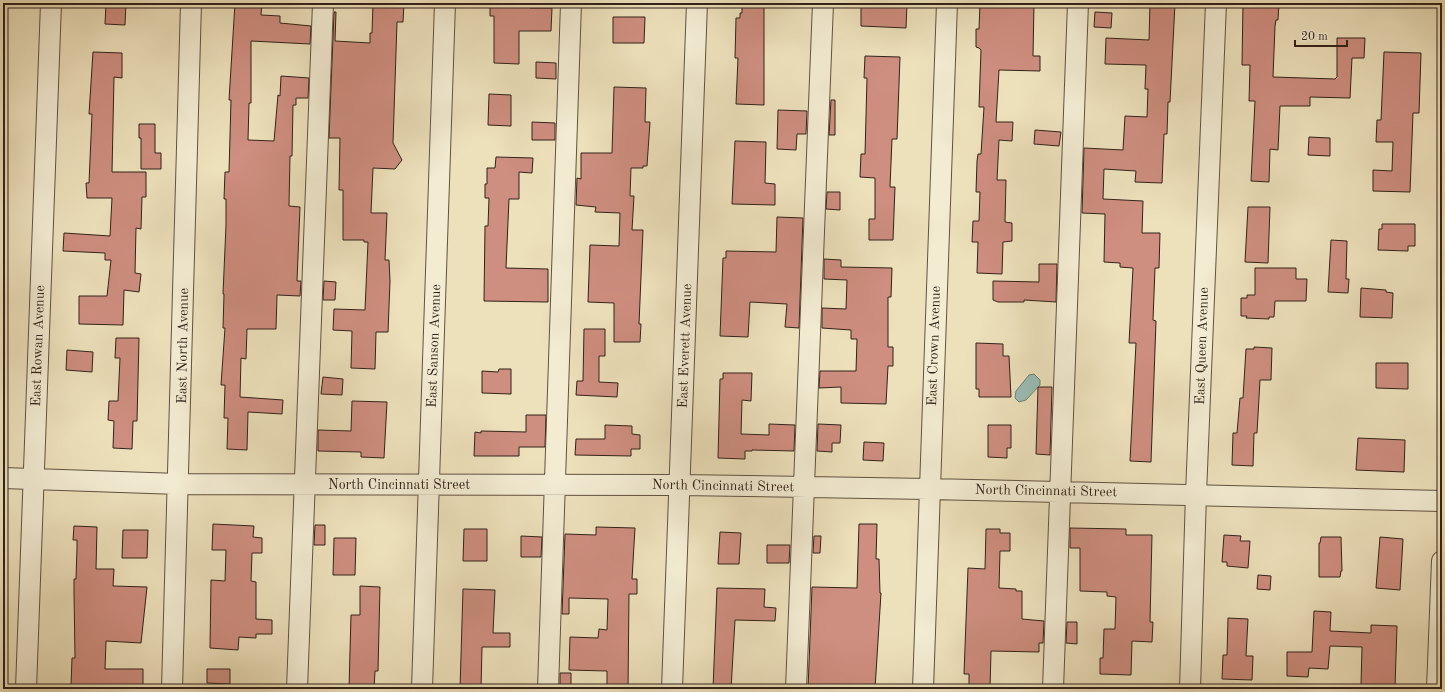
<svg xmlns="http://www.w3.org/2000/svg" width="1445" height="692" viewBox="0 0 1445 692" font-family="'Old Standard TT',serif">
<style>
.water{fill:#9abcb5;stroke:#707e76}
.building{fill:#ce8e80;stroke:#312218}
.lines{fill:none;stroke-linecap:round;stroke-linejoin:round}
.minor-casing{stroke:#605241;stroke-width:22}
.minor{stroke:#f3ecd3;stroke-width:20}
.labels{text-anchor:middle;dominant-baseline:central;stroke-width:3;stroke-linejoin:round;paint-order:stroke}
.street-label{font-size:14px;fill:#312218;stroke:#f3ecd3}
</style>
<rect width="100%" height="100%" fill="#ede1bc"/>
<filter id="stains"><feTurbulence type="fractalNoise" baseFrequency=".005" numOctaves="4"/><feColorMatrix values="0 0 0 0 .2 0 0 0 0 .09 0 0 0 0 .02 0 0 0 .5 -.17"/></filter>
<radialGradient id="worn" r=".72"><stop offset=".6" stop-color="#630" stop-opacity="0"/><stop offset="1" stop-color="#630" stop-opacity=".3"/></radialGradient>
<path class="water" d="M1034,374l6,6v5l-14,15 -7,2 -4,-4 1,-7 13,-16z"/>
<path class="building" d="M106,3h20l-1,22 -20,-1z
M235,3h27l-1,12 19,1v7l31,3 -1,18 -59,-3v62h-2l-1,37 26,1 4,-46 2,1 1,-20 28,2 -1,20h-12v7h-3l-1,51h-2l-1,50 11,1 -3,74h4l-1,15 -23,-1 -1,34h-29l-1,30 -5,-1 -1,39 43,3 -1,14 -34,-2 -1,38 -20,-1 1,-31h-4l1,-33h-4l4,-57h-2l1,-34h-1l3,-69v-26h-2l1,-27h4l2,-72h-2z
M373,3h31l-1,19h-6l-4,121 9,17 -7,9 -22,-1 -2,45h16l-2,47h4l1,21 -2,51h-12l-1,37 -24,-1 1,-37 -19,-1 1,-21 31,1 3,-68h-4v-2h-21v-50h-4l1,-52h-11l5,-126h2l-1,29 35,2v-10h2z
M490,3h40v5h22l-1,23h-32v33l-25,-1v-47h-4z
M742,3h22v102l-28,-1 2,-46h-3l1,-40h4v-5h2z
M861,3h46l-1,25 -45,-2z
M980,3h54l-1,53h7v15l-41,-1 -3,52h17l-1,19 -13,-1 -2,40h9l-1,42 7,1v18l-9,1 -1,32 -25,-1 1,-31h-6l1,-21h6l1,-29h-4l1,-31 1,-7h3l3,-47h-5l2,-57 -2,-2 -3,-1v-18h3z
M1150,3h25l-5,99h-2l-1,32h-3l-2,49 -27,-1 1,-11 -32,-2 -1,30 40,2 -1,32h18l-1,35h-4l-2,52 3,1 -5,141 -21,-1 6,-118h-7l4,-75 -13,-1v-4l-16,-1 1,-48 -23,-1 2,-65 39,2 2,-34 22,1 1,-28h-3l1,-24 -41,-1 1,-26 43,2z
M1243,3h36l-1,17h-2l-1,6 -2,51 62,2 2,-2v-39h28l-1,20h-12l-2,40 -40,-1v9h-30l-2,44 -8,-1 -1,33 -18,-1 4,-80h-6l1,-36h-8z
M1095,12l17,1 -1,15 -17,-1z
M613,17h32l-1,26h-31z
M93,52l29,1v25l-8,-1 -2,95h34v25h-4l-1,32 -5,-1 -1,45 6,1 -2,18 -15,-2 -1,35 -44,-1v-28h28l4,-36h-6v-7l-42,-2 1,-18 46,3 2,-38h-25l-1,-15h3l3,-69h-3z
M1384,52l37,1 -2,60h-6l-3,79 -37,-1v-21l19,1 1,-29h-17l1,-22h4z
M865,56l35,1 -3,82h-5l-2,48h5l-2,53h-24v-21h6v-41l-15,-1 1,-23h4l2,-76h-3z
M536,62l20,1v16l-20,-1z
M614,87l32,1 -1,34h5l-3,44h-4v2h-12l-1,28h4l-2,34h11l-4,94h2l-1,18h-26v-39l-26,-1 2,-57 29,1 1,-33 -25,-1 1,-5 -20,-2 1,-27 4,1v-26h31z
M489,94l22,1v31l-23,-1z
M831,100h4v35h-6z
M778,110l29,1 -1,23h-9l-1,16 -19,-1z
M532,122l23,1v17h-23z
M139,124h16v29h6v16h-20v-31h-2z
M1035,130l26,2 -2,14 -25,-2z
M1309,137l21,1v18l-22,-1z
M735,141l31,1 -1,41 10,1v21l-43,-1z
M496,157l37,1 -1,15 -13,-1v27h-10l-3,69 42,1v33l-64,-1 1,-75h3l1,-28h-4v-14h2v-16h8z
M827,192h13v18l-14,-1z
M1248,207h22l-2,56 -23,-1z
M777,217l26,1 -4,110 -14,-1 2,-23 -37,-2 -2,35 -28,-1 3,-78h3v-7l50,1z
M1382,224h33v22h-7v5l-30,-1 1,-21h3z
M1331,240l16,1 -1,38h3l-1,14 -20,-1z
M824,259l17,1v7l51,1 -1,29h-3v50h5v19h-5l-2,38 -45,-1v-16l-22,1 1,-17h36l1,-32h-6v-9l-29,-2v-20l24,1 1,-29 -23,-1z
M1039,264h18l-1,38 -32,-2v2h-26l-5,-2v-19l46,1z
M1255,268h41v11h11l-1,22h-31l-1,16h-5v2l-23,-1 1,-2h-6v-18h6v-3h8z
M324,281l12,1 -1,18h-12z
M1361,288l25,2v2l7,1 -1,25 -32,-1z
M584,329h21v27h-6v26l19,1 -1,14 -41,-2 1,-14h6z
M116,338h23l-2,83h-4l-1,28 -19,-1 1,-27 -6,-1 1,-19h9l2,-43h-5z
M976,343l27,1v12h6l2,41h-32v-8h-3z
M1254,347l18,1 -1,32h-11l-3,53h-3l-1,33 -21,-1 1,-32h4l3,-35h3l3,-49h8z
M67,350l26,2 -1,20 -26,-2z
M1376,363h32v26l-32,-1z
M499,369h12v25l-29,-1v-22l16,1z
M723,373h29l-1,28 -9,-1 -1,34 28,1v-11l26,1 -1,26 -42,-1v1h-7v8l-27,-1 2,-79h3z
M323,377l20,2 -1,16 -21,-1z
M1038,387h14l-2,68 -14,-1z
M352,401l35,1 -3,56 -23,-1v-5l-43,-1v-21l33,1z
M526,415h20l-1,32h-26v9h-45l1,-24 6,1v-2l45,1z
M818,424l23,1 -1,18h-8v9l-15,-1z
M605,425l27,1v8l8,1v14h-9v7l-56,-1 1,-16h29z
M988,425h23v23h-4v10l-19,-1z
M1358,438l47,2 -1,32 -48,-2z
M864,442l20,1 -1,18 -20,-1z
M213,524l41,2 -1,11 9,1v15h-10l-1,28 5,1v37l16,1v14h-16v4l-17,-1 -1,13 -28,-2 1,-68 14,1 1,-31h-14z
M859,524h18l-1,35h3l1,34h1l-6,96h-67l4,-102 45,1z
M315,525h10v20h-11z
M74,526l23,1 -1,42h18l-1,17 34,1 -6,56 -35,-2 -1,28h38v20h-18v-3l-54,-1 1,-27h3l-1,-66v-13h2l1,-31v-8h-4z
M596,527l39,1 -3,51h5v15h-8l-1,95h-21v-18l-38,-1 1,-33 28,1 1,-9 8,1 1,-31 -39,-1v16h-7l3,-80 31,1z
M1070,528l56,1v6h26l-2,87h3l-1,20 -20,-1 -1,34 -31,-1v-16h3l1,-29h11l1,-32 -9,-1v-4l-27,-1v-43h-10z
M464,529h23v32h-24z
M986,529h14v4h10v18h-10l-1,37 17,1v2h6v28l22,2 -1,22h-4v9l-48,-1 -1,37h-21v-14h-5l4,-106 17,1z
M123,530h25l-1,28h-25z
M720,532l21,1 -2,31h-21z
M1224,535l17,1 -1,5h10l-2,27 -21,-2v-4h-5z
M521,536l21,1 -1,20h-20z
M814,536h7l-1,17h-7z
M1321,537h20l1,34h-1l-1,6h-21v-34h1z
M1380,537l23,2 -3,51 -24,-2z
M334,538h22l-1,37h-22z
M767,545h23l-1,18h-22z
M1258,575l13,1 -1,14 -13,-1z
M360,586l20,1 -2,84h-3l-1,18h-25l2,-74h9z
M717,588l48,1 -1,18 12,1 -1,13 -40,-1 -4,69h-18z
M463,589l32,1 -2,43h17v14h-28l-1,42h-21z
M1314,611l17,1 -1,19 41,2v-8l26,1 -2,61 -34,-2 1,-38 -32,-1 -2,23 -19,-1 -1,9 -21,-1v-24h25z
M1228,618l20,1 -2,37h7l-1,24 -30,-1 1,-24h4z
M1067,622h10v22l-11,-1z
M207,669h23v15l-23,-1z
M560,673h11v16h-11z"/>
<g class="lines">
<g class="minor-casing">
<path id="minor" d="M3,478l176,6 501,1 249,4 513,12
M26,689l25,-686
M172,689l19,-686
M297,689l26,-686
M422,689l23,-686
M548,689l23,-686
M672,689l25,-686
M796,689l27,-686
M923,689l24,-686
M1053,689l25,-686
M1190,689l6,-195 20,-491
M1437,689l5,-128"/>
</g>
<use href="#minor" class="minor"/>
</g>
<g class="labels">
<g class="street-label">
<text transform="translate(38 346) rotate(-88)">East Rowan Avenue</text>
<text transform="translate(183 346) rotate(-89)">East North Avenue</text>
<text transform="translate(434 346) rotate(-88)">East Sanson Avenue</text>
<text transform="translate(685 346) rotate(-88)">East Everett Avenue</text>
<text transform="translate(934 346) rotate(-88)">East Crown Avenue</text>
<text transform="translate(1202 346) rotate(-88)">East Queen Avenue</text>
<text x="399" y="485">North Cincinnati Street</text>
<text transform="translate(723 486) rotate(1)">North Cincinnati Street</text>
<text transform="translate(1046 491) rotate(1)">North Cincinnati Street</text>
</g>
</g>
<rect width="1445" height="692" fill="none" stroke="#ede1bc" stroke-width="16"/>
<rect x="4" y="4" width="1437" height="684" fill="none" stroke="#312218" stroke-width="2"/>
<rect x="8" y="8" width="1429" height="676" fill="none" stroke="#312218"/>
<path d="M1295 40v6h52v-6" fill="none" stroke="#312218" stroke-width="2"/>
<text x="1301" y="40" font-size="12" fill="#312218" stroke="#f3ecd3" stroke-width="3" paint-order="stroke">20 m</text>
<rect width="100%" height="100%" filter="url(#stains)"/>
<rect width="100%" height="100%" fill="url(#worn)"/>
</svg>
